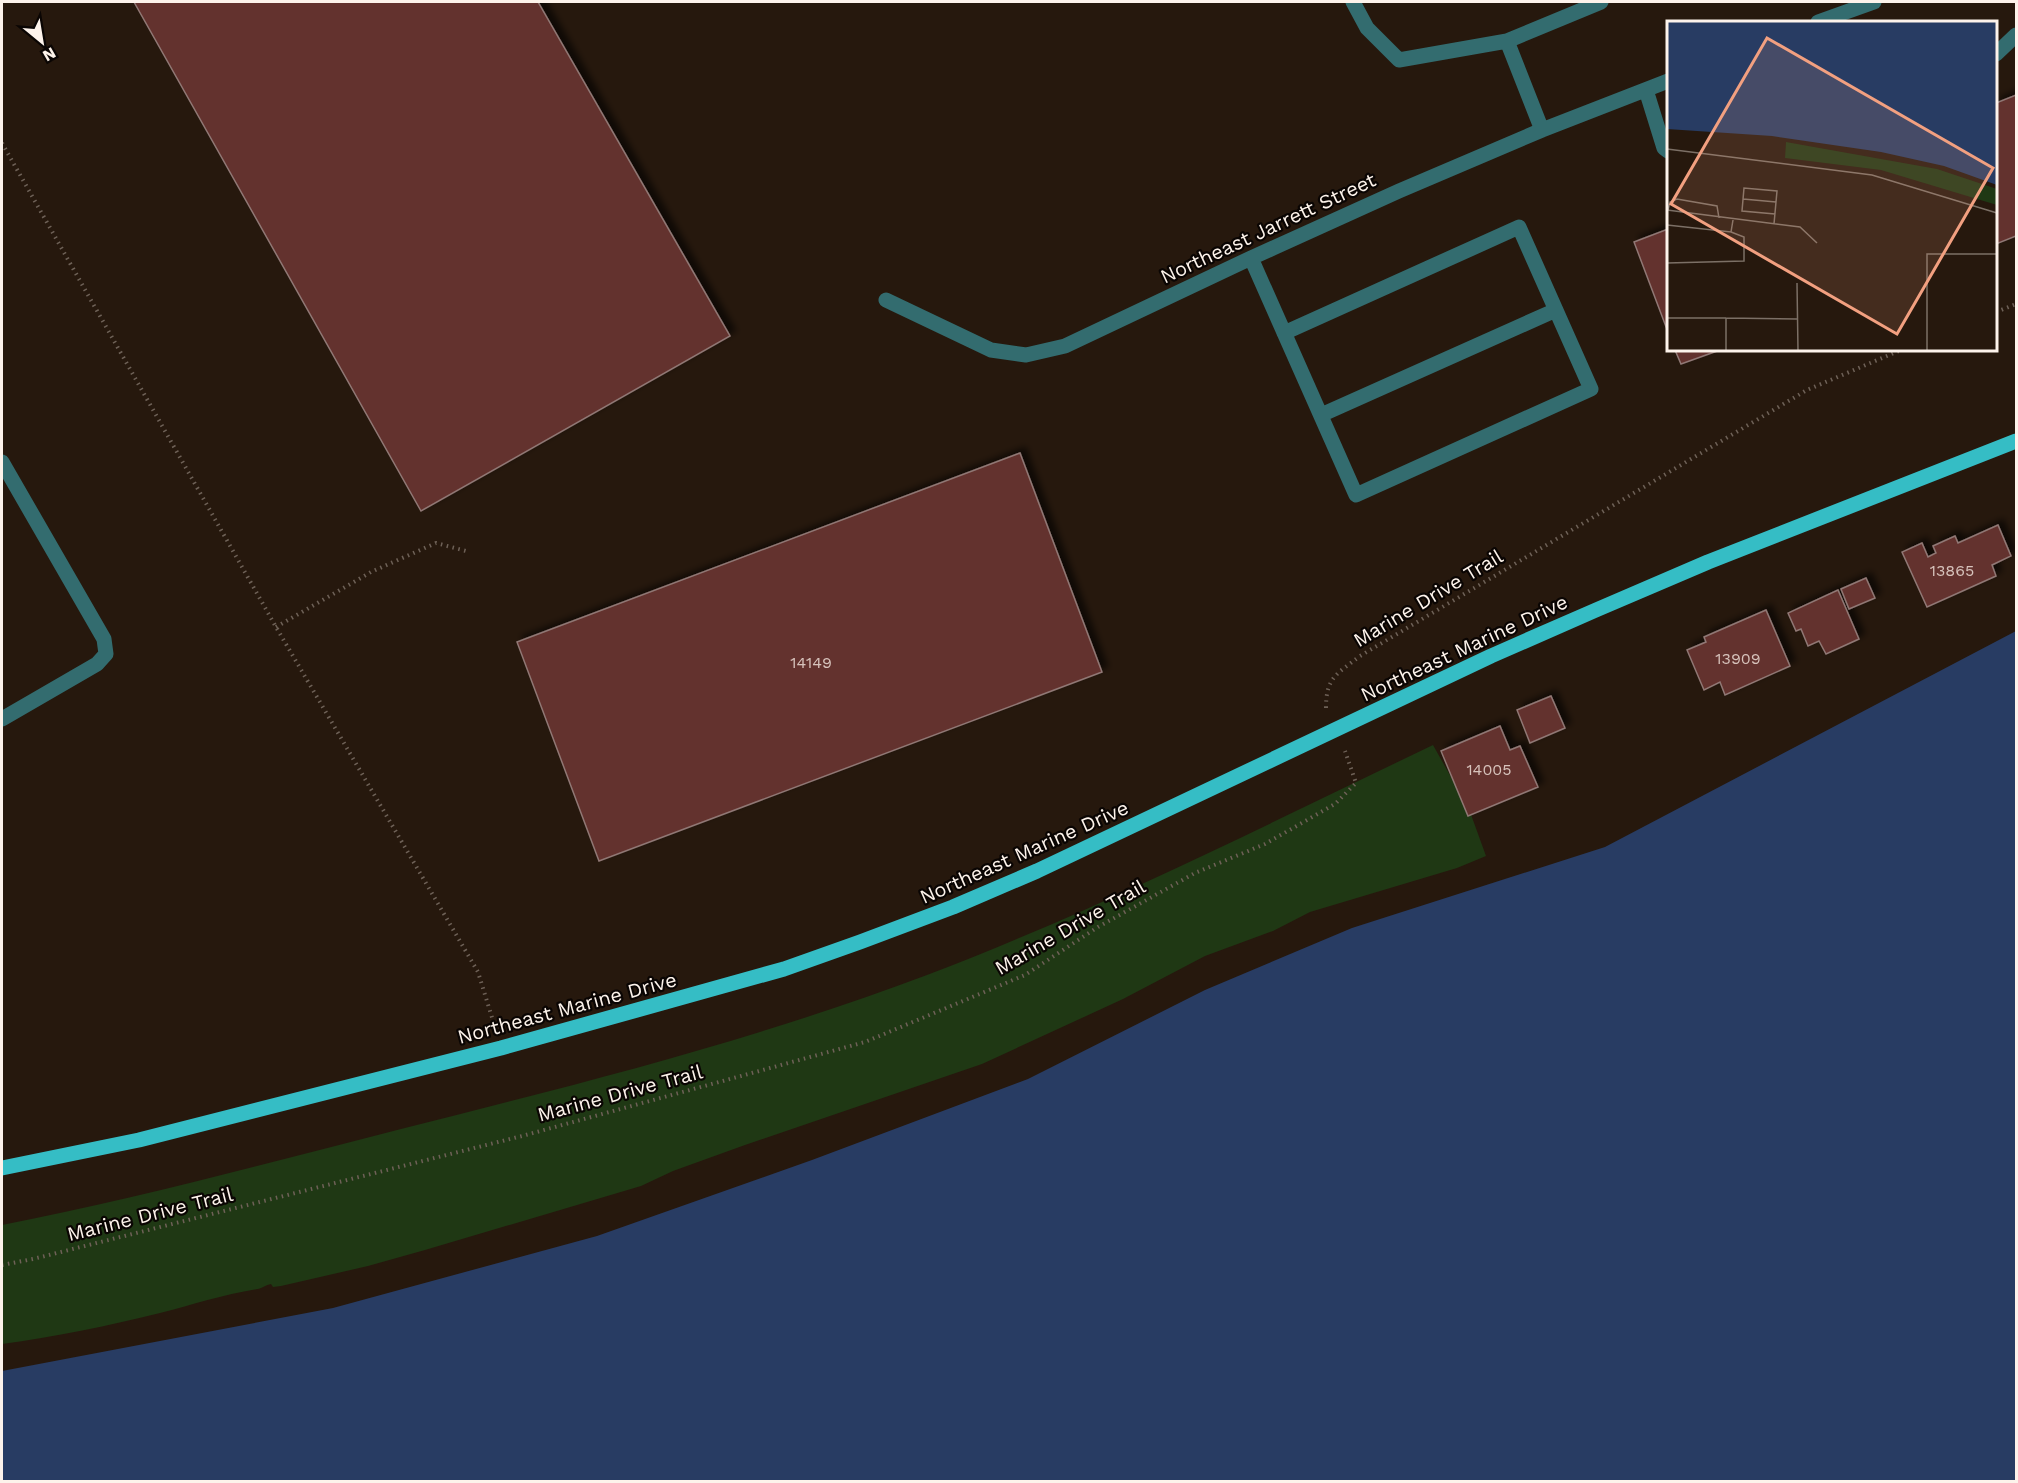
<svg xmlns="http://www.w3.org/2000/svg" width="2018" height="1483" viewBox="0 0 2018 1483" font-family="'Work Sans',sans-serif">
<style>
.green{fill:#1f3814}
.water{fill:#283c63}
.building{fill:#64322d;stroke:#907875;stroke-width:1.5;filter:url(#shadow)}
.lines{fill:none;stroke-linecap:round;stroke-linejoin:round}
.path{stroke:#6e6157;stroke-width:4;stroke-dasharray:1.5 4.5;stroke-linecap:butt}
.minor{stroke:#336c6f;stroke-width:15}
.major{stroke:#35bdc5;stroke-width:15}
.labels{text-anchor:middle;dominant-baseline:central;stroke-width:4.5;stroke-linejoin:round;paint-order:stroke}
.number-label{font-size:16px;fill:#d7c3bc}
.street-label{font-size:20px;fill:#fdf3eb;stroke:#0a0503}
.inset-road{fill:none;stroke:#7c7066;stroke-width:1.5}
.view{fill:#f2a080;fill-opacity:0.15;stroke:#f2a080;stroke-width:3}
.inset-edge{fill:none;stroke:#fdf3eb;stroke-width:3}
</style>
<defs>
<filter id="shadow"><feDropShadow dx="5.5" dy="-5.5" stdDeviation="3" flood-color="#0009"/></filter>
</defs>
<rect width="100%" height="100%" fill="#26180d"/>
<path class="green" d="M1433,745l36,64 17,47 -29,12 -147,44 -37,19 -68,25 -82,43 -141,65 -237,81 -72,26 -32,15 -216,64 -57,16 -87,20 -8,1 -2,-3c-5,1 -9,4 -13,5 -33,5 -66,16 -98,24 -52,13 -106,24 -158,31v-119c134,-26 266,-62 399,-96 178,-45 354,-89 526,-154 173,-66 339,-150 506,-230z"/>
<path class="water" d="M2016,631v850h-2014v-110l331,-63 264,-72 215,-76 216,-81 177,-89 147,-62 253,-81z"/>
<path class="building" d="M134,2h404l192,334 -309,175z
M2016,95v141l-20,8v-141z
M1668,229v103l-34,-90z
M1675,350h45l-39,14z
M1020,453l82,219 -503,189 -82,-219z
M1998,525l13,31 -19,9 4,11 -69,31 -25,-55 20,-9 6,14 8,-4 -3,-7 22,-10 3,7z
M1866,578l9,20 -26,11 -8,-20z
M1838,590l21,49 -33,15 -7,-13 -11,5 -7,-17 -5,2 -8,-18z
M1766,610l24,56 -65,29 -5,-13 -16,8 -17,-40 19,-8 -2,-5z
M1551,696l14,32 -35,15 -13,-33z
M1500,726l10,24 10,-4 18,41 -70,29 -27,-65z"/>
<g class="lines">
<path class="path" d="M2,143l274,484 202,345 16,52
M1996,312l20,-8
M276,627l95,-55 65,-29 30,8
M1326,708c0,-31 11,-34 34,-52l447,-266 94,-40
M2,1265l31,-6 489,-123 343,-94 160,-67 73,-48 97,-54 70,-29 70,-40 21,-21 -11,-32"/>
<path class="minor" d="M1353,2l14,26 32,32 108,-19
M1818,22l56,-20
M1996,54l20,-19
M1646,90l18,58 4,3
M1542,130l-35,-89 94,-39
M1251,258l105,237 235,-106 -72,-162 -235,106
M886,300l105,50 35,5 39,-9 186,-88 148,-67 143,-61 126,-49
M1321,415l235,-105
M2,462l102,177 2,15 -9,10 -95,55"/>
<path class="major" d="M2,1168l137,-28 362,-92 283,-79 76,-27 93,-35 84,-36 454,-215 105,-46 112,-48 308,-121"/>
</g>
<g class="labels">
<g class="number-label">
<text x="1952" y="570">13865</text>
<text x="1738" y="658">13909</text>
<text x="811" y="662">14149</text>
<text x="1489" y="769">14005</text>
</g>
<g class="street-label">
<text transform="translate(1268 228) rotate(-25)">Northeast Jarrett Street</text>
<text transform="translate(1428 598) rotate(-31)">Marine Drive Trail</text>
<text transform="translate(1464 648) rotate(-25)">Northeast Marine Drive</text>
<text transform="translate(1024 852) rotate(-24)">Northeast Marine Drive</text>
<text transform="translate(1070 927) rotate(-30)">Marine Drive Trail</text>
<text transform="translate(567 1008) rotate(-15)">Northeast Marine Drive</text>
<text transform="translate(620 1093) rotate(-15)">Marine Drive Trail</text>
<text transform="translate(150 1214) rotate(-14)">Marine Drive Trail</text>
</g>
</g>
<g transform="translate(1667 21)">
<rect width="330" height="330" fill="#26180d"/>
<path d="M119,121l151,27 60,20v16l-116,-35 -96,-12z" fill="#1f3814"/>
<path d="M0,0h330v164l-53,-19 -63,-14 -109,-16 -105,-7z" fill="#283c63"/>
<path class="inset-road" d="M0,128l205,26 125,38M76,178l33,3M0,189l133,17 17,16M1,189l2,-8 7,-3 40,7 2,12M107,203l3,-33 -33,-3 -2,23 33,3M0,204l64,7 2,-12M0,242l77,-2v-24l-13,-5M130,262l1,68M0,297h59M59,330v-33l71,1M260,330v-97h70"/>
<path class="view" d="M100,17l226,130 -96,166 -226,-130z"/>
<rect width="330" height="330" class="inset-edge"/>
</g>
<rect width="2018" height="1483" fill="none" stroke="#fdf3eb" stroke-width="6"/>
<g transform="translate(42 42) rotate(150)" stroke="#0a0503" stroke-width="4.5" paint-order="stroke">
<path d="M0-4.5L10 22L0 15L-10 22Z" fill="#fdf3eb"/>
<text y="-9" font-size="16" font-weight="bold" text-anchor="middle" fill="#fdf3eb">N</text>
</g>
</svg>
